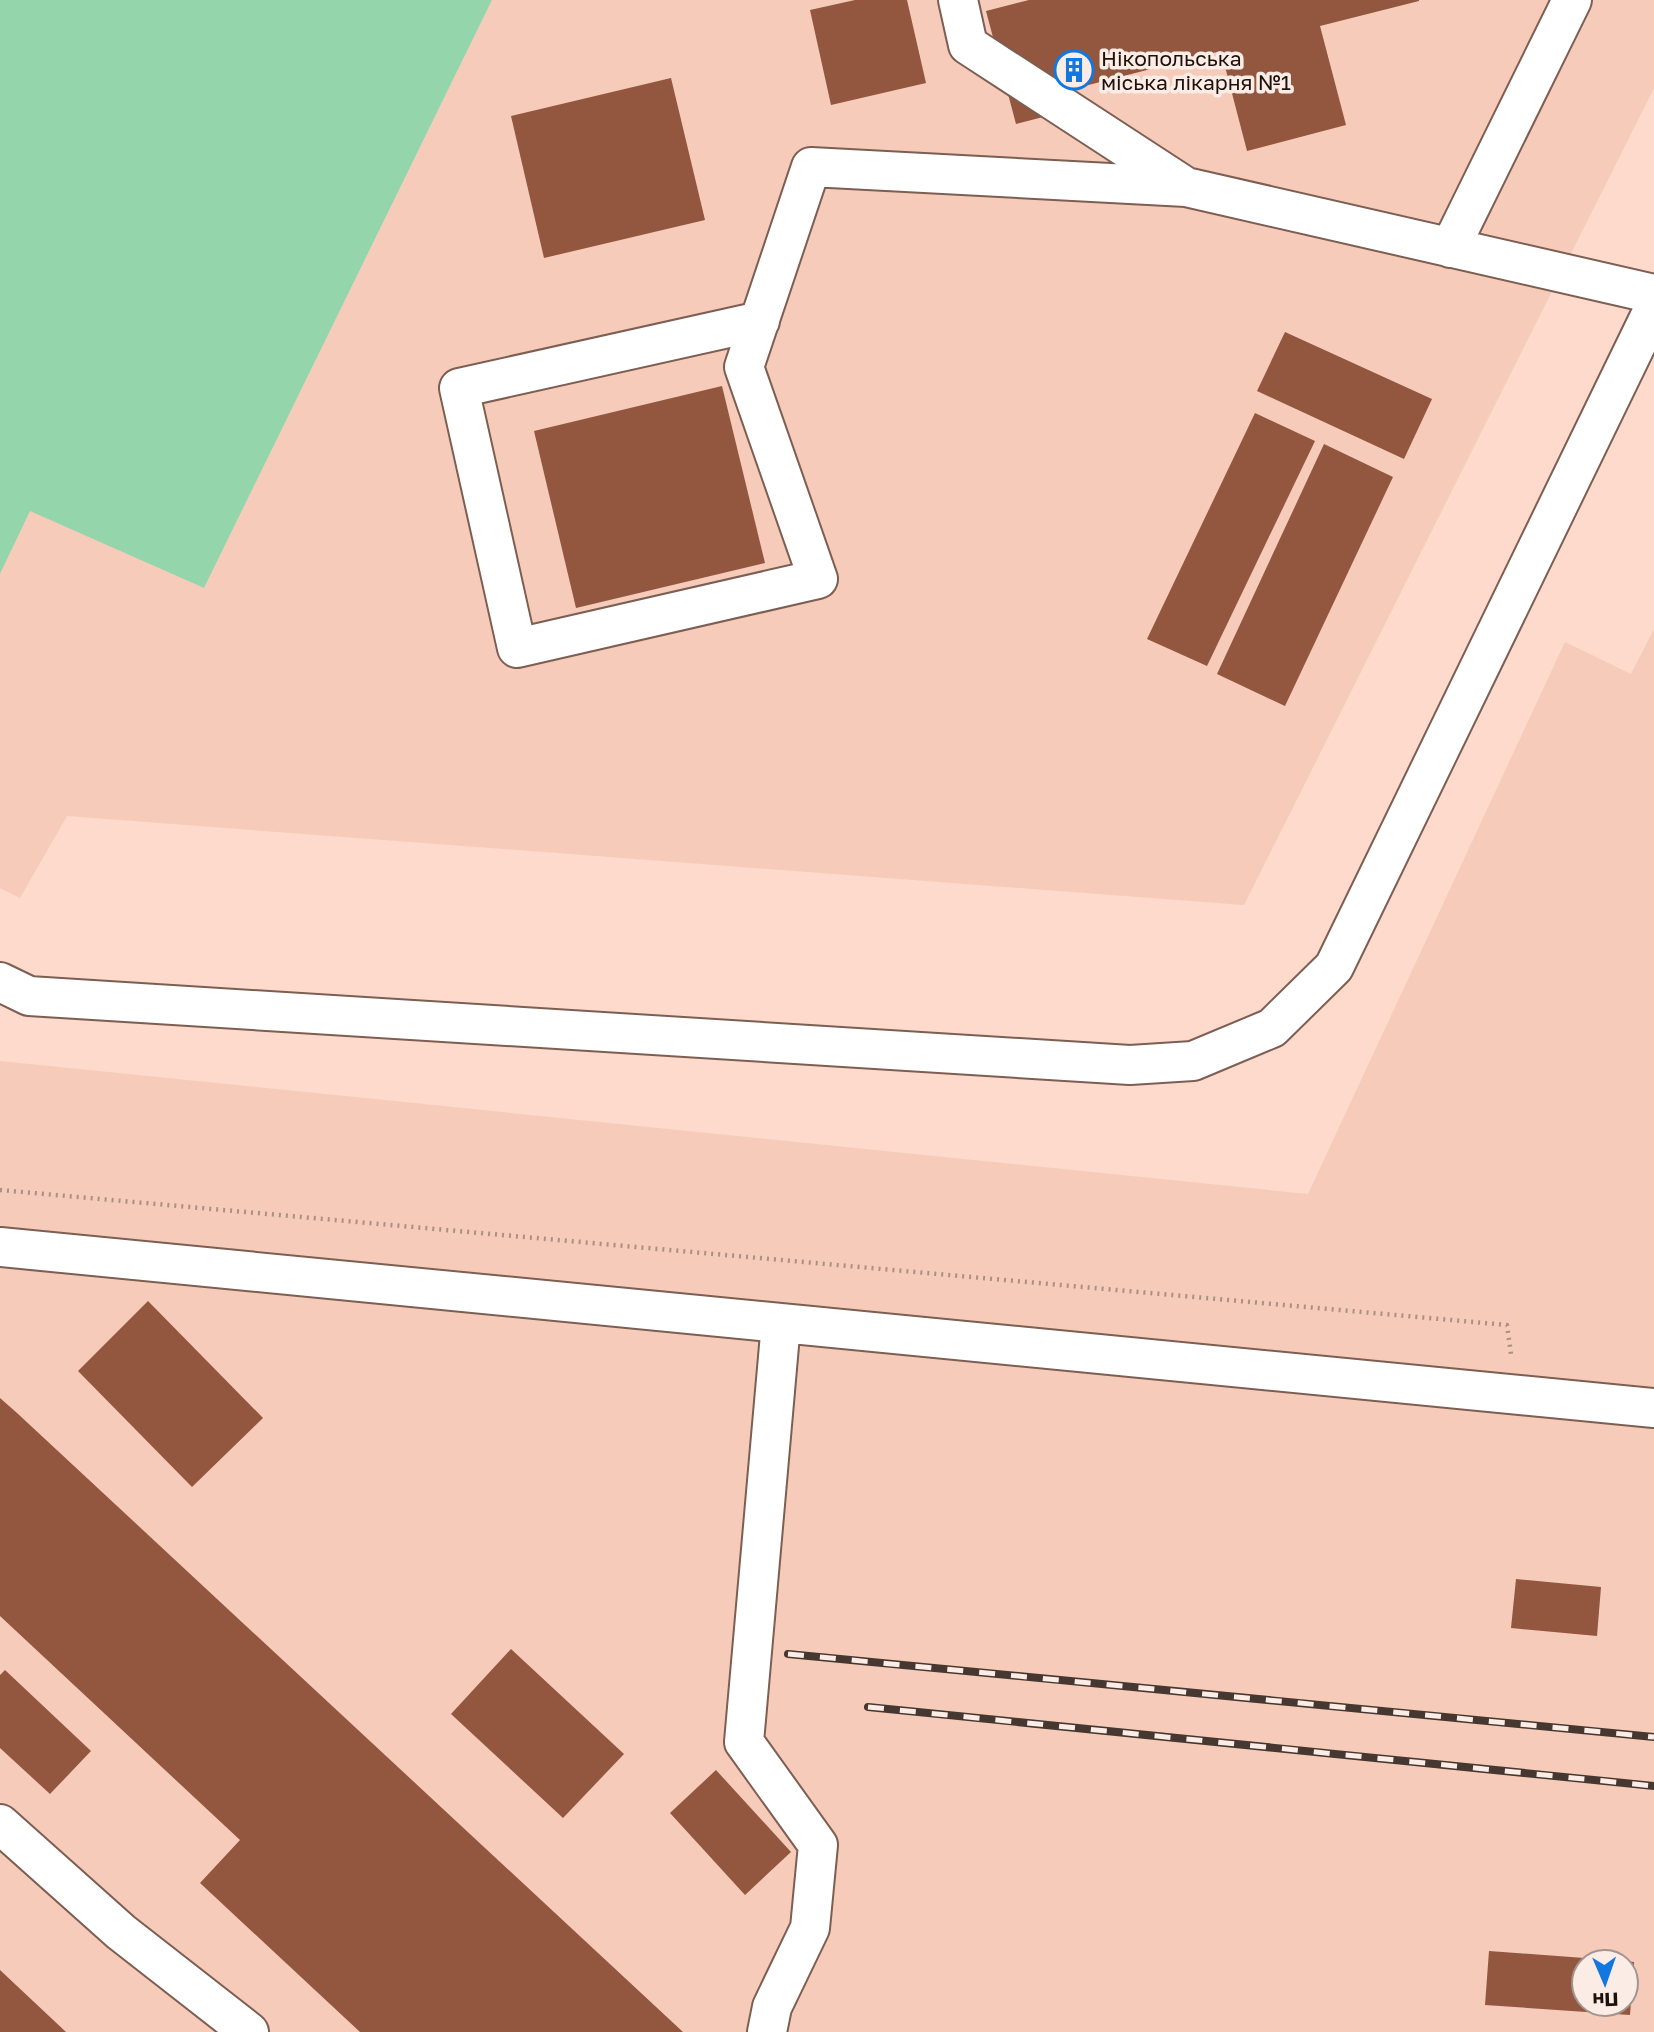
<svg xmlns="http://www.w3.org/2000/svg" width="1654" height="2032" viewBox="0 0 1654 2032" font-family="'Golos Text',sans-serif">
<style>
.built{fill:#f6cbba;fill-rule:evenodd}
.green{fill:#95d5ab}
.building{fill:#93563e}
.lines{fill:none;stroke-linecap:round;stroke-linejoin:round}
.minor-casing{stroke:#7c5e52;stroke-width:42}
.path{stroke:#ab9086;stroke-width:4.5;stroke-dasharray:2 5;stroke-linecap:butt}
.minor{stroke:#fff;stroke-width:38}
.rail-casing{stroke:#473731;stroke-width:8}
.rail{stroke:#fbece6;stroke-width:5;stroke-dasharray:16;stroke-linecap:butt}
.labels{text-anchor:middle;dominant-baseline:central;stroke-width:7;stroke-linejoin:round;paint-order:stroke}
.poi-label{font-size:21px;fill:#1d110d;stroke:#fbece6;text-anchor:start}
</style>
<rect width="100%" height="100%" fill="#fddacc"/>
<path class="built" d="M492,0h1162v88l-410,817 -1177,-89 -47,82 -20,-10v-314l30,-64 174,78z
M1654,629v1403h-1654v-971l1308,133 257,-552 66,32zM1584,1962h42v42h-42z"/>
<path class="green" d="M0,0h492l-288,588 -174,-77 -30,63z"/>
<path class="building" d="M855,0h52l19,83 -95,22 -21,-95z
M1029,0h390v1l-99,25 26,99 -99,26 -26,-100 -152,39 5,19 -58,15 -30,-113z
M671,78l34,142 -161,38 -33,-142z
M1285,332l147,67 -28,60 -147,-68z
M722,386l43,177 -189,45 -42,-177z
M1255,413l60,28 -108,225 -60,-27z
M1324,444l69,33 -108,229 -68,-32z
M148,1301l115,117 -71,69 -114,-116z
M0,1398l17,15 666,619h-323l-160,-149 40,-43 -240,-224z
M1516,1579l85,8 -4,49 -86,-8z
M511,1649l113,105 -61,64 -112,-104z
M5,1670l86,81 -41,43 -50,-46v-73z
M716,1770l75,82 -46,43 -75,-82z
M1489,1951l122,9 -27,2v42h42v-43l8,1 -4,53 -145,-10z
M0,1970l66,62h-66z"/>
<g class="lines">
<g class="minor-casing">
<path id="minor" d="M958,0l10,45 218,142
M1450,248l122,-248
M760,321l-301,67 58,260 301,-69 -74,-212 67,-200 375,20 468,107
M0,982l29,14 1101,69 63,-4 79,-33 62,-61 320,-659
M0,1247l1654,161
M0,1824l121,108 128,100
M767,2032l5,-25 38,-79 8,-83 -74,-103 37,-419"/>
</g>
<path class="path" d="M0,1190l1507,135 4,29"/>
<use href="#minor" class="minor"/>
<g class="rail-casing">
<path id="rail" d="M788,1654l866,83
M868,1707l786,79"/>
</g>
<use href="#rail" class="rail"/>
</g>
<defs>
<g id="building-ring" transform="scale(2.0125)"><circle r="9.5" fill="#fbece6" stroke="#1277df" stroke-width="1.5"/><path d="M-4-6H4V6H1V3H-1V6H-4ZM-2.5-4.3h1.7v1.8h-1.7ZM.8-4.3h1.7v1.8H.8ZM-2.5-1h1.7V.8h-1.7ZM.8-1h1.7V.8H.8Z" fill="#1277df"/></g>
</defs>
<g fill-rule="evenodd">
<use href="#building-ring" x="1074" y="70"/>
</g>
<g class="labels">
<g class="poi-label">
<text x="1101" y="58">Нікопольська<tspan x="1101" dy="24">міська лікарня №1</tspan></text>
</g>
</g>
<g transform="translate(1605 1983) rotate(178)"><circle r="33" fill="#fbece6" stroke="#a2948f" stroke-width="2"/>
<path d="M0-5L12 26L0 18L-12 26Z" fill="#1277df"/>
<text y="-10" font-size="19" font-weight="bold" text-anchor="middle" fill="#1d110d">Пн</text>
</g>
</svg>
